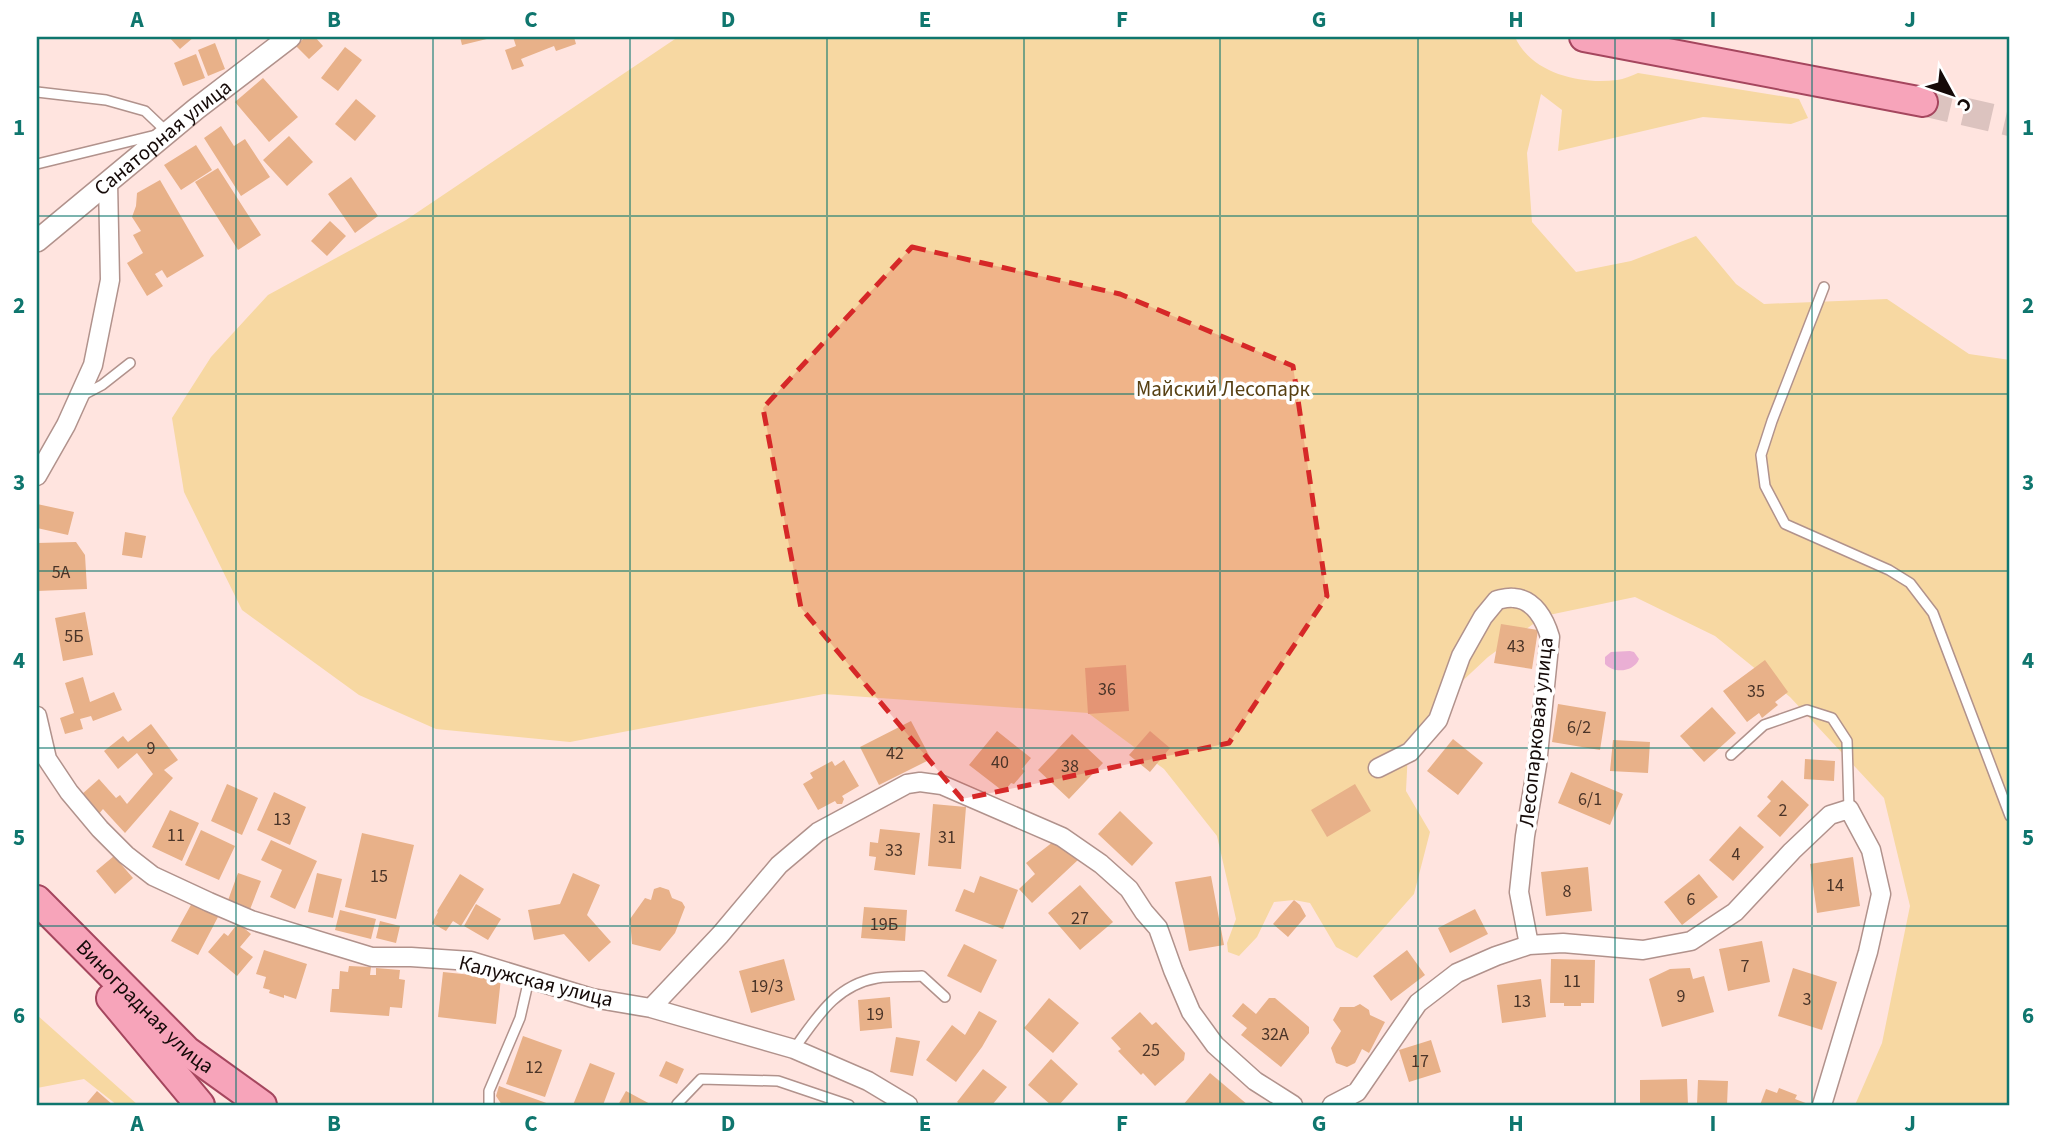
<svg xmlns="http://www.w3.org/2000/svg" width="2047" height="1142" viewBox="0 0 2047 1142" font-family="'Source Sans 3',sans-serif">
<style>
.green{fill:#f7d8a2}
.water{fill:#eaafd4}
.building{fill:#e8b189}
.lines{fill:none;stroke-linecap:round;stroke-linejoin:round}
.primary-tunnel{stroke:#dcc3bf;stroke-width:28;stroke-dasharray:28 14;stroke-linecap:butt}
.service-casing{stroke:#b1928c;stroke-width:12}
.minor-casing{stroke:#b1928c;stroke-width:21}
.tertiary-casing{stroke:#b1928c;stroke-width:24}
.primary-casing{stroke:#a5465e;stroke-width:32}
.service{stroke:#fff;stroke-width:9}
.minor{stroke:#fff;stroke-width:18}
.tertiary{stroke:#fff;stroke-width:21}
.primary{stroke:#f7a4ba;stroke-width:28}
.marked{fill:#d62828;fill-opacity:0.2;stroke:#d62828;stroke-width:5;stroke-dasharray:14 9;stroke-linejoin:round}
.grid{fill:none;stroke:#0f766e;stroke-width:2;stroke-opacity:0.55}
.labels{text-anchor:middle;dominant-baseline:central;stroke-width:7;stroke-linejoin:round;paint-order:stroke}
.number-label{font-size:18px;fill:#4a3428}
.street-label{font-size:21px;fill:#150a08;stroke:#fff}
.park-label{font-size:21px;fill:#574013;stroke:#fff}
.neatline{fill:none;stroke:#0f766e;stroke-width:2.5}
.grid-label{font-size:23px;text-anchor:middle;font-weight:bold;fill:#0f766e}
</style>
<rect width="100%" height="100%" fill="#ffe4df"/>
<path class="green" d="M678,37h837c16,36 65,48 102,43 7,-1 14,-4 21,-7l161,26 9,19 -17,6 -88,-7 -145,34 4,-41 -21,-16 -14,59 5,69 44,50 55,-11 65,-25 40,48 28,20 123,-5 82,55 41,6v745h-155l27,-62 28,-137 -26,-108 -94,-101 -75,-61 -80,-39 -91,19 -56,41 -47,44 -33,50 -2,40 24,41 -16,62 -57,64 -21,-11 -26,-44 -16,-3 -20,2 -17,35 -18,19 -11,-4 -1,-9 9,-24 -19,-83 -53,-67 -76,-56 -264,-19 -254,48 -134,-13 -77,-34 -117,-85 -58,-118 -12,-74 39,-61 57,-62 138,-75z
M37,1015l101,90h-21l-33,-26 -47,9z"/>
<path class="water" d="M1630,651l4,1 5,7c-5,13 -25,15 -34,5v-7l6,-5z"/>
<path class="building" d="M169,37h25l-14,12z
M305,37h10l8,9 -14,13 -13,-13z
M460,37h31v1l-29,7z
M513,37h61l2,7 -20,7 -2,-5 -33,13 3,7 -12,4 -7,-20 11,-4z
M215,43l10,26 -17,7 -10,-26z
M345,47l17,13 -24,31 -17,-13z
M196,54l9,24 -22,8 -9,-23z
M263,78l35,39 -29,25 -34,-40z
M356,99l20,17 -21,25 -20,-17z
M221,126l13,20 11,-7 25,38 -29,19 -37,-58z
M289,136l24,26 -26,24 -24,-26z
M196,145l16,25 -31,20 -17,-25z
M218,168l43,67 -23,15 -43,-68z
M351,177l27,39 -23,17 -27,-39z
M160,180l44,76 -37,22 -5,-8 -7,4 8,12 -16,10 -20,-33 16,-10 -10,-18 8,-4 -9,-14 4,-11 1,-13z
M330,221l16,15 -19,20 -16,-15z
M37,504l37,8 -6,23 -31,-7z
M125,532l21,4 -4,22 -20,-3z
M76,542l9,13 2,34 -50,2v-48z
M85,612l8,43 -30,6 -8,-43z
M1501,624l37,6 -6,39 -38,-6z
M1765,660l23,32 -13,10 3,3 -16,13 -3,-5 -12,9 -24,-31z
M1126,665l3,46 -41,3 -3,-46z
M83,677l7,25 24,-10 8,18 -29,11 -2,-5 -11,3 3,10 -18,5 -5,-16 14,-5 -9,-30z
M1558,704l48,8 -6,38 -48,-8z
M1712,707l24,26 -32,29 -24,-26z
M911,721l20,38 -52,26 -19,-38z
M151,724l27,36 -14,10 9,8 -48,55 -22,-24 -5,6 -17,-20 18,-16 17,19 4,-3 7,9 26,-30 -16,-21 -19,16 -14,-18 19,-15 5,6z
M997,731l34,27 -9,11 3,2 -11,13 -3,-1 -7,9 -35,-27z
M1150,731l20,17 -20,24 -21,-17z
M1072,734l31,29 -34,36 -31,-29z
M1453,739l30,24 -25,32 -31,-24z
M1613,740l37,2 -2,31 -38,-2z
M1805,759l30,2 -1,20 -30,-2z
M844,760l15,26 -17,10 2,3 -2,5h-5l-2,-3 -17,9 -15,-26 10,-6 -3,-5 22,-12 3,5z
M1571,772l52,22 -13,31 -52,-22z
M1782,780l27,25 -29,32 -23,-21 14,-15 -4,-4z
M227,784l31,14 -16,37 -31,-14z
M1355,784l16,27 -44,26 -16,-27z
M274,792l32,15 -16,38 -33,-15z
M933,804l33,3 -5,62 -33,-3z
M170,810l29,13 -17,38 -30,-14z
M1120,811l33,32 -21,23 -34,-32z
M1740,826l24,21 -31,34 -24,-21z
M880,829l40,4 -5,42 -41,-5 2,-13 -7,-1 1,-14 8,1z
M201,830l34,16 -16,34 -34,-15z
M362,833l52,12 -18,74 -51,-12z
M1058,838l21,21 -47,44 -13,-14 16,-15 -9,-11z
M271,840l46,21 -22,48 -25,-12 12,-27 -21,-10z
M114,856l19,22 -18,16 -19,-23z
M1853,857l7,49 -43,7 -7,-49z
M1588,867l4,44 -46,5 -5,-44z
M238,873l23,8 -12,31 -22,-9z
M317,873l25,6 -9,39 -25,-6z
M573,873l27,12 -13,30 24,27 -22,20 -25,-28 -30,6 -6,-30 32,-6z
M460,874l24,15 -23,37 -8,-5 -7,10 -14,-8 6,-11 -1,-1z
M1699,874l19,23 -36,28 -18,-23z
M980,876l38,14 -15,39 -48,-18 9,-22 10,4z
M1211,876l13,69 -35,6 -14,-69z
M1080,885l33,37 -33,28 -32,-37z
M660,887l9,3 3,8 10,4 3,5 -10,26 -15,18 -28,-7 -2,-25 15,-21 6,2 3,-11z
M1294,900l6,5 6,11 -18,21 -15,-13z
M192,903l26,14 -20,38 -27,-14z
M476,904l25,15 -13,21 -24,-14z
M864,907l43,3 -2,31 -44,-3z
M1475,909l13,25 -38,19 -12,-25z
M340,910l36,9 -5,20 -36,-9z
M380,921l20,5 -4,17 -20,-5z
M238,923l13,11 -11,13 13,10 -16,19 -29,-24 16,-19 4,3z
M1762,941l8,41 -42,9 -9,-42z
M964,944l33,16 -16,33 -34,-17z
M264,950l43,14 -11,35 -12,-4v3l-15,-5 1,-3 -7,-2 3,-11 -10,-3z
M1407,950l18,25 -34,26 -18,-25z
M784,959l11,41 -44,13 -12,-42z
M1551,959l44,1 -1,43h-13v3h-17v-3h-14z
M349,966l22,1 -1,8h6v-7l24,2 -1,9 6,1 -3,28 -12,-1 -1,9 -59,-4 2,-23h7l1,-18 8,1z
M1690,968l3,11 11,-3 10,36 -52,15 -13,-48 21,-10z
M1793,968l44,14 -15,48 -44,-14z
M443,972l58,6 -5,46 -58,-7z
M1541,979l5,38 -44,6 -5,-38z
M890,997l2,31 -32,3 -2,-31z
M1049,998l30,25 -26,30 -29,-25z
M1269,998h6l34,29v6l-28,34 -40,-32 6,-7 -15,-12 11,-13 13,11z
M1360,1004l9,6 1,5 15,7 -16,31 -7,-4 -7,14 -8,4 -11,-4 -5,-15 10,-17 -8,-11 7,-13h14z
M979,1011l18,10 -15,26 -26,35 -30,-22 26,-35 13,10z
M1140,1012l12,13 4,-3 29,31 -1,7 -29,26 -12,-13 -2,2 -23,-24 3,-2 -10,-11z
M523,1036l39,14 -17,47 -39,-13z
M896,1037l24,4 -7,35 -23,-4z
M1431,1040l10,32 -32,10 -10,-32z
M1051,1059l27,25 -19,21h-8l-23,-20z
M666,1061l18,8 -7,15 -18,-8z
M590,1063l25,10 -12,32h-30z
M983,1069l24,18 -15,18h-31l-4,-3z
M1210,1073l38,32h-65z
M1687,1079l1,26h-48v-25z
M1698,1080l30,1 -1,24h-30z
M499,1086l53,19h-50l-6,-9z
M1779,1088l18,7 -2,4 16,6h-51l6,-16 11,4z
M97,1091l16,14h-28z
M626,1091l26,14h-34z"/>
<g class="lines">
<path class="primary-tunnel" d="M1923,102l87,20"/>
<g class="service-casing">
<path id="service" d="M37,92l69,8 39,11 22,21
M37,164l119,-29
M1824,287l-52,134 -11,34 4,31 20,38 104,46 21,13 23,30 77,203
M83,395l19,-10 28,-22
M1731,755l33,-30 43,-15 25,8 15,23 2,68
M794,1049c23,-32 42,-64 83,-71 15,-2 30,-1 45,-2l23,21
M677,1104l24,-25 77,2 71,24
M489,1105v-14l31,-73 9,-39"/>
</g>
<g class="minor-casing">
<path id="minor" d="M37,476l29,-51 27,-60 17,-85 -2,-98
M37,716l10,43 22,33 31,37 26,26 27,21 56,26 42,18 121,37h39l60,4 121,37 59,10 143,41 74,32 40,24
M1378,768l32,-16 28,-32 23,-64 22,-39 14,-17c5,-1 11,-3 17,-2 20,1 31,22 36,39l-13,128 -12,71 -6,56 10,53
M651,1008l69,-73 59,-70 39,-33 89,-48 13,-2 22,3 120,52 39,27 28,25 15,23 14,16 15,42 18,42 24,33 40,36 38,24
M1332,1105l25,-13 61,-89 39,-30 39,-17 33,-11 34,-2 80,7 48,-9 44,-29 57,-61 38,-36 19,-6 22,41 10,44 -13,58 -46,153"/>
</g>
<g class="tertiary-casing">
<g id="tertiary">
<path id="s1" d="M37,241l159,-132 94,-72"/>
</g>
</g>
<g class="primary-casing">
<g id="primary">
<path d="M1584,37l339,65"/>
<path id="s2" d="M37,900l150,151 75,54"/>
<path d="M111,998l89,107"/>
</g>
</g>
<use href="#service" class="service"/>
<use href="#minor" class="minor"/>
<use href="#tertiary" class="tertiary"/>
<use href="#primary" class="primary"/>
</g>
<path class="marked" d="M912,247l208,47 173,72 34,230 -98,147 -267,56 -161,-191 -38,-200z"/>
<path class="grid" d="M236,37v1068M433,37v1068M630,37v1068M827,37v1068M1024,37v1068M1220,37v1068M1418,37v1068M1615,37v1068M1812,37v1068M37,216h1973M37,394h1973M37,571h1973M37,748h1973M37,926h1973"/>
<g class="labels">
<g class="number-label">
<text x="61" y="572">5А</text>
<text x="74" y="636">5Б</text>
<text x="1516" y="646">43</text>
<text x="1107" y="689">36</text>
<text x="1756" y="691">35</text>
<text x="1579" y="727">6/2</text>
<text x="151" y="748">9</text>
<text x="895" y="753">42</text>
<text x="1000" y="762">40</text>
<text x="1070" y="766">38</text>
<text x="1590" y="799">6/1</text>
<text x="1783" y="810">2</text>
<text x="282" y="819">13</text>
<text x="176" y="835">11</text>
<text x="947" y="837">31</text>
<text x="894" y="850">33</text>
<text x="1736" y="854">4</text>
<text x="379" y="876">15</text>
<text x="1835" y="885">14</text>
<text x="1567" y="891">8</text>
<text x="1691" y="899">6</text>
<text x="1080" y="918">27</text>
<text x="884" y="924">19Б</text>
<text x="1745" y="966">7</text>
<text x="1572" y="981">11</text>
<text x="767" y="986">19/3</text>
<text x="1681" y="996">9</text>
<text x="1807" y="999">3</text>
<text x="1522" y="1001">13</text>
<text x="875" y="1014">19</text>
<text x="1275" y="1034">32А</text>
<text x="1151" y="1050">25</text>
<text x="1420" y="1061">17</text>
<text x="534" y="1067">12</text>
</g>
<g class="street-label">
<text stroke="none"><textPath href="#s1" startOffset="163">Санаторная улица</textPath></text>
<text transform="translate(1536 732) rotate(-84)">Лесопарковая улица</text>
<text transform="translate(536 981) rotate(14)">Калужская улица</text>
<text stroke="none"><textPath href="#s2" startOffset="152">Виноградная улица</textPath></text>
</g>
<g class="park-label">
<text x="1223" y="389">Майский Лесопарк</text>
</g>
</g>
<rect width="2047" height="1142" fill="none" stroke="#ffffff" stroke-width="77"/>
<g transform="translate(1952 94) rotate(130)" stroke="#ffffff" stroke-width="5" paint-order="stroke">
<path d="M0-5L12 26L0 18L-12 26Z" fill="#150a08"/>
<text y="-10" font-size="19" font-weight="bold" text-anchor="middle" fill="#150a08">С</text>
</g>
<rect x="38" y="38" width="1970" height="1066" class="neatline"/>
<g class="grid-label">
<text x="137" y="27">A</text>
<text x="334" y="27">B</text>
<text x="531" y="27">C</text>
<text x="728" y="27">D</text>
<text x="925" y="27">E</text>
<text x="1122" y="27">F</text>
<text x="1319" y="27">G</text>
<text x="1516" y="27">H</text>
<text x="1713" y="27">I</text>
<text x="1910" y="27">J</text>
<text x="19" y="135">1</text>
<text x="2028" y="135">1</text>
<text x="19" y="313">2</text>
<text x="2028" y="313">2</text>
<text x="19" y="490">3</text>
<text x="2028" y="490">3</text>
<text x="19" y="668">4</text>
<text x="2028" y="668">4</text>
<text x="19" y="845">5</text>
<text x="2028" y="845">5</text>
<text x="19" y="1023">6</text>
<text x="2028" y="1023">6</text>
<text x="137" y="1131">A</text>
<text x="334" y="1131">B</text>
<text x="531" y="1131">C</text>
<text x="728" y="1131">D</text>
<text x="925" y="1131">E</text>
<text x="1122" y="1131">F</text>
<text x="1319" y="1131">G</text>
<text x="1516" y="1131">H</text>
<text x="1713" y="1131">I</text>
<text x="1910" y="1131">J</text>
</g>
</svg>
